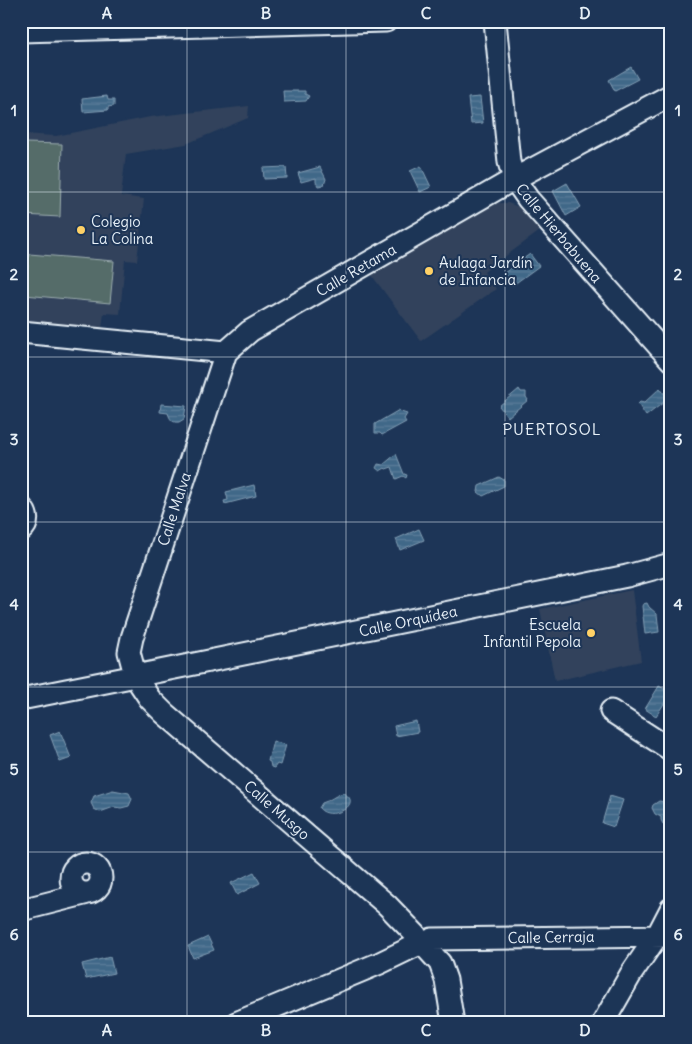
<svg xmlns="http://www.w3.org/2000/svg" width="692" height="1044" viewBox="0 0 692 1044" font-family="Delius,sans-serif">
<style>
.built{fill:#31425c}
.pitch{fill:#546c69;stroke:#9eaeb0}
.water{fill:url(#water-rules);stroke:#839fb5}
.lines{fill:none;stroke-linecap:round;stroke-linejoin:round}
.minor-casing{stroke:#e8f1f8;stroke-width:25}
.minor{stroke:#1d3557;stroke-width:21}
.grid{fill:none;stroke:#e8f1f8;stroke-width:1;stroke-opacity:0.55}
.poi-dot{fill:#ffd166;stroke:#1d3557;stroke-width:2}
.labels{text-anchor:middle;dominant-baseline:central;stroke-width:4;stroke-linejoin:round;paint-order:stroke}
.poi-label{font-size:15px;fill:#e8f1f8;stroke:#1d3557;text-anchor:start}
.street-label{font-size:15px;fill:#e8f1f8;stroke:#1d3557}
.neighbourhood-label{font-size:16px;letter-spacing:1px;fill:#e8f1f8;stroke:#1d3557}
.neatline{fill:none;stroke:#e8f1f8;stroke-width:2}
.grid-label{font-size:16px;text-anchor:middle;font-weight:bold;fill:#e8f1f8}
</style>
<defs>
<pattern id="water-rules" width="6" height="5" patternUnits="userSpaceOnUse" patternTransform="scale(1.25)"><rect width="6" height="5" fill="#406888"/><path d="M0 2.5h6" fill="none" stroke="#5c7e9a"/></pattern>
</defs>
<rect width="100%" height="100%" fill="#1d3557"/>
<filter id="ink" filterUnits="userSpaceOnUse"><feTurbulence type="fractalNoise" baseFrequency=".02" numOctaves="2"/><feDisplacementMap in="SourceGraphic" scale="10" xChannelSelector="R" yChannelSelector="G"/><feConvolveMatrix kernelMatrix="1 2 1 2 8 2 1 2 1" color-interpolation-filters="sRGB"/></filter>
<g filter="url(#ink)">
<path class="built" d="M249,106l-1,12 -62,26 -60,10 -5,42 23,3 -7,62 -12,-1 -5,54 -16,-1 -2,16 -81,-9v-186l35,2 94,-19z
M495,203h13l11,4 21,24 -56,41 12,17 -75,52 -51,-68z
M632,590l9,71 -86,20 -15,-72z"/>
<path class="pitch" d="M25,143l37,1 -2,73 -37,-2z
M29,254l85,7 -4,42 -85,-8z"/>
<path class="water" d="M631,67l7,12 -23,12 -6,-11z
M283,91h22v3l4,2 -3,5 -22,1z
M107,96l1,4h6v6l-6,1v3l-25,2 -1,-13z
M480,97l3,26 -12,1 -3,-26z
M421,166l10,21 -11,5 -10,-21z
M286,167l1,11 -23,1 -1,-11z
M320,167l6,12 -2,6 -6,1 -2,-4v-4l-15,4 -3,-9z
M567,183l14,24 -15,9 -13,-25z
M530,254l9,12 -26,19 -9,-12z
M660,388l8,11 -22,17 -8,-12 2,-2 4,1z
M519,389l2,3h5v5l2,3 -20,17 -9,-11z
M161,404l25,2 -2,13 -5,3c-7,1 -9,-3 -11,-9l-8,-1z
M399,410l2,2 6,2 -3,5 2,3 -24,13 -2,-2h-5v-9z
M396,454l8,20 3,1 -1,3 -3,-2 -7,3 -4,-12 -6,2 -1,-1 -5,3 -4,-3 2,-4 5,1z
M499,477l5,3v6l-21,10 -5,-4 1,-6z
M254,485l2,11 -31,8 -1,-3 4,-1 -2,-8z
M419,529l5,11 -24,10 -4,-11z
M647,603l2,4 8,7 2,18 -14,2 -3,-28 1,-2z
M659,686l12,7 -15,23 -11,-7z
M416,721l2,11 -22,4 -2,-10z
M60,731l11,27 -11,4 -10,-27z
M273,741l13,4 -6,20 -3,-1 -3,4 -3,-1 -1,-5 -2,-1z
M113,790l16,3 3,6 -3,7 -8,2 -7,-1 -14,5 -6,-3 -3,-6 3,-7z
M343,793c22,10 -12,30 -24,15l3,-5c8,-2 13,-8 21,-10z
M610,796l13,4 -9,27 -12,-4z
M659,801l7,1 5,3v15l-4,-3v5l-4,2 -2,-4v-3l-6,-3 -3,-6 1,-3z
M254,872l6,11 -23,12 -6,-12z
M208,937l6,13 -21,8 -5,-12z
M110,957l4,16 -28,6 -4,-15z"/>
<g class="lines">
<g class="minor-casing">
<path id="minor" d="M495,21l14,141 5,17 14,20 143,161
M21,31l365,-10
M21,332l205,20 24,-21 264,-152 157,-84
M21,507c7,7 8,17 0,23
M133,667l-4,-15 3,-14 94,-286
M145,674l482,-98 44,-12
M140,684l10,15 14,14 223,192 29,30
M21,699l105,-21
M611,711l60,39
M71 878a15 15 0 1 1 30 0a15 15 0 1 1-30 0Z
M21,910l67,-17
M432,939l239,-3
M428,950l12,13 6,17 7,43
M236,1023l144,-60 35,-17
M603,1023l28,-49 26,-38 14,-27"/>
</g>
<use href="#minor" class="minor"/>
</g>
</g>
<path class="grid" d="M187,21v1002M346,21v1002M505,21v1002M21,192h650M21,357h650M21,522h650M21,687h650M21,852h650"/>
<g class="poi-dot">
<circle cx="81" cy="230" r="5"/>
<circle cx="429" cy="271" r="5"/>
<circle cx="591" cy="633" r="5"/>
</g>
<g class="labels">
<g class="poi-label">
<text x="91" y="221">Colegio<tspan x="91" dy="17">La Colina</tspan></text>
<text x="439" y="262">Aulaga Jardín<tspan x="439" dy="17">de Infancia</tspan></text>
<text x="581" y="624" text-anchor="end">Escuela<tspan x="581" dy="17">Infantil Pepola</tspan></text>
</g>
<g class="street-label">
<text transform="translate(559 233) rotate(50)">Calle Hierbabuena</text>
<text transform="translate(356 270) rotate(-30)">Calle Retama</text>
<text transform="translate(174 509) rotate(-72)">Calle Malva</text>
<text transform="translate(408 621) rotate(-12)">Calle Orquídea</text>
<text transform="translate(277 810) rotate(41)">Calle Musgo</text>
<text transform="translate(551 937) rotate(-1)">Calle Cerraja</text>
</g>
<g class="neighbourhood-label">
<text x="552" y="429">PUERTOSOL</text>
</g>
</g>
<rect width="692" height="1044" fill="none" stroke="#1d3557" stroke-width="55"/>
<rect x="28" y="28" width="636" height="988" class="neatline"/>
<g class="grid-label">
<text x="107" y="19">A</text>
<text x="266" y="19">B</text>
<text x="426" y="19">C</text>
<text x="585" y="19">D</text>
<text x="14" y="116">1</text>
<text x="678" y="116">1</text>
<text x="14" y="280">2</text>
<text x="678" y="280">2</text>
<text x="14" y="445">3</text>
<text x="678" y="445">3</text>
<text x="14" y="610">4</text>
<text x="678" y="610">4</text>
<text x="14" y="775">5</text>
<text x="678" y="775">5</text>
<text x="14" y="940">6</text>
<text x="678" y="940">6</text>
<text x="107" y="1036">A</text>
<text x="266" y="1036">B</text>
<text x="426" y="1036">C</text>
<text x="585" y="1036">D</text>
</g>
</svg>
